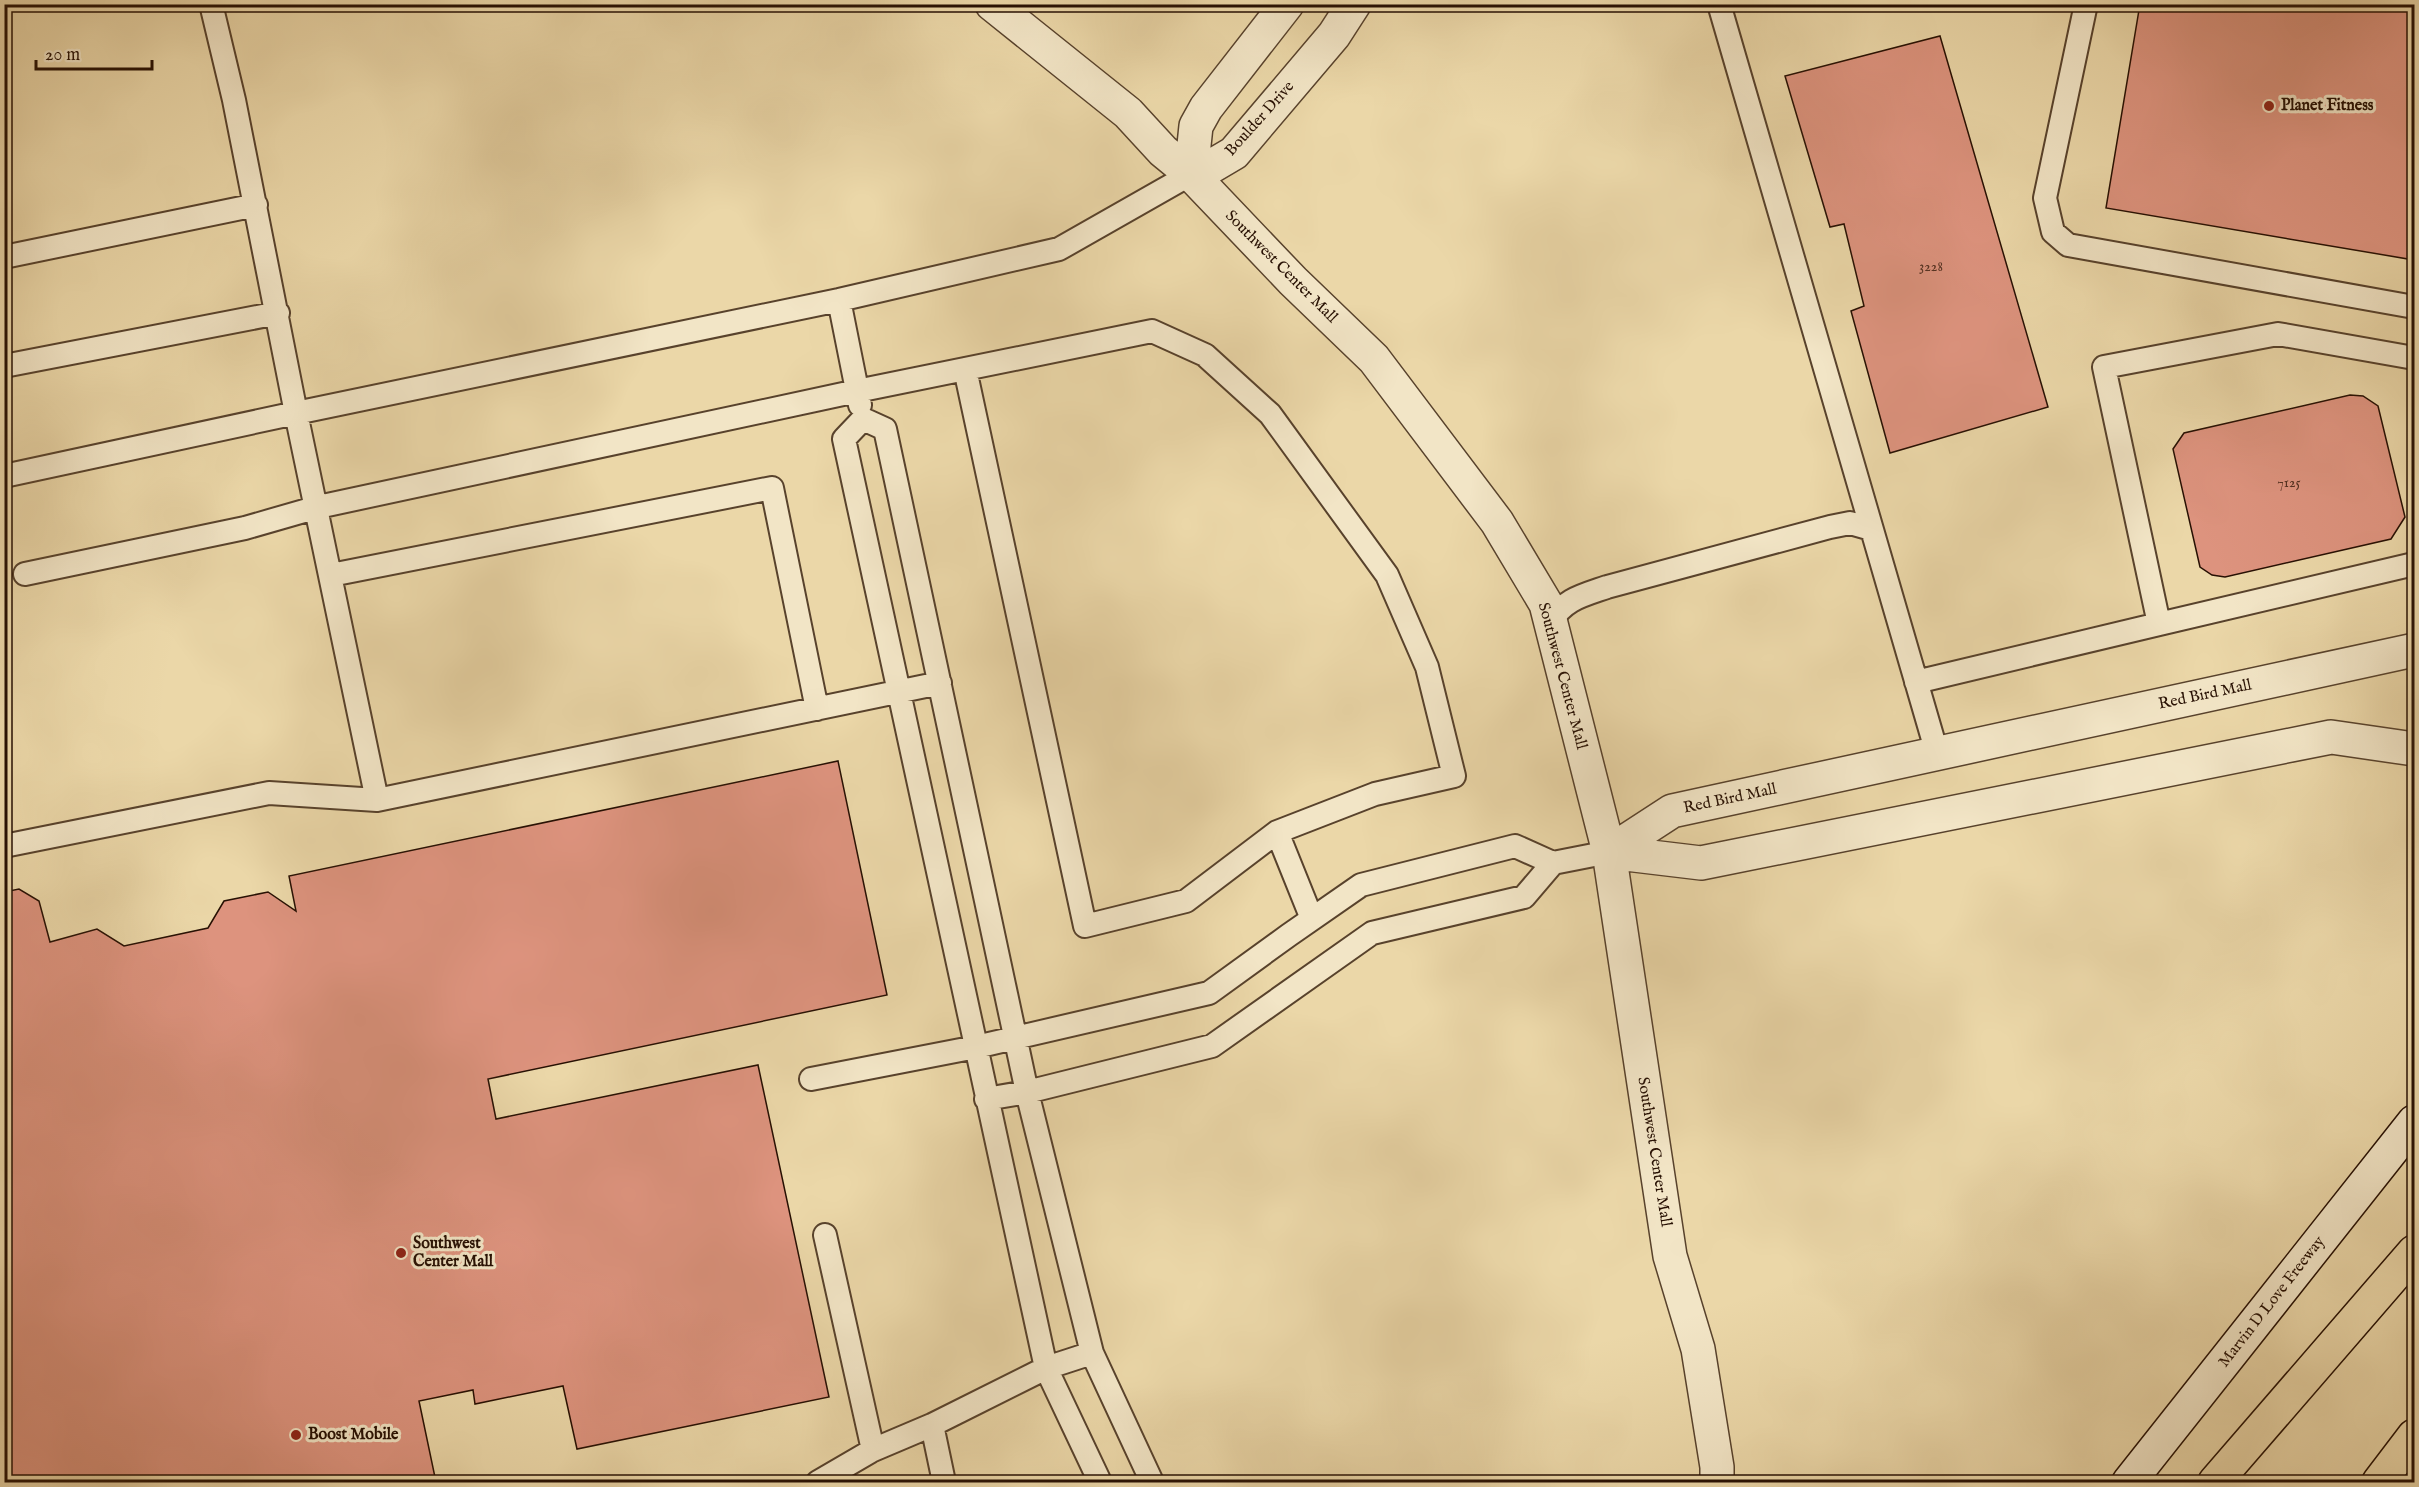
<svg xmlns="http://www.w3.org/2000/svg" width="2419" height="1487" viewBox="0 0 2419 1487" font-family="'IM FELL English',serif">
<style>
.building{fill:#dd937e;stroke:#271003;stroke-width:1.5}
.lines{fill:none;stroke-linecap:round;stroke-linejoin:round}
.lane-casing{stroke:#58422c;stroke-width:26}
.street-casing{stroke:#58422c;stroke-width:36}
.secondary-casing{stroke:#271003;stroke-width:36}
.highway-casing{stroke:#271003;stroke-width:36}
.lane{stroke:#f2e5c6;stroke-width:22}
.street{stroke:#f2e5c6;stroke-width:33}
.secondary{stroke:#f2e5c6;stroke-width:33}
.highway{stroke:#ebd7a8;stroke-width:33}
.poi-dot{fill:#8f2418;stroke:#f2e5c6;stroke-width:2}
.labels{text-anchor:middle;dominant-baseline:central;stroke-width:6;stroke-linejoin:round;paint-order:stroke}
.number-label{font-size:14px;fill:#543122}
.poi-label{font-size:16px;font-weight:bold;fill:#271003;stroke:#f2e5c6;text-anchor:start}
.street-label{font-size:16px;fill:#271003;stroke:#f2e5c6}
</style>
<rect width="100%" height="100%" fill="#ebd7a8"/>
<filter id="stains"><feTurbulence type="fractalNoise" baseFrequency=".00333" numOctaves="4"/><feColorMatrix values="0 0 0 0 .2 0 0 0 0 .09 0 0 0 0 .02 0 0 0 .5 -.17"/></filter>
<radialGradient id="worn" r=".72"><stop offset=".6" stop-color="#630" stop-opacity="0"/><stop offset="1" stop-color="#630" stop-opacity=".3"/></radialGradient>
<path class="building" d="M2140,4h274v256l-308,-52z
M1940,36l108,371 -158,46 -39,-142 13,-5 -20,-82 -14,3 -45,-151z
M2350,395l13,1 15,10 27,111 -14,22 -166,38 -13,-2 -12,-8 -27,-118 11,-16z
M838,761l49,234 -399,84 8,40 262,-54 71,332 -252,52 -14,-63 -88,18 -2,-14 -54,11 17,81h-432v-590l15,-3 20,12 11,41 47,-13 27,17 84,-18 16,-27 44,-9 28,19 -7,-35z"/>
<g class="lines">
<g class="lane-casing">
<path id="lane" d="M211,4l23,96 62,313 81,387
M1719,4l218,749
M2086,4l-41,194 8,34 15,13 346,62
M4,257l252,-52
M839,300l21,105
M2414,358l-136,-24 -174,33 55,257 255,-60
M4,366l274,-53
M863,419l22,10 142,663 65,261 60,129
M863,419l-19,20 202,929 54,114
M4,476l292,-63 543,-113 220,-51 132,-75
M25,574l220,-46 73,-21 539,-116 295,-60 53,24 65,59 117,161 40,92 27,109 -79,18 -98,38 -91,69 -101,25 -120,-557
M331,575l441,-87 45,221
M1550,622c15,-23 31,-26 57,-35l223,-60 20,-4 21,6
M1916,682l243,-58
M1277,832l35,87
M4,846l265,-53 108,7 563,-117
M811,1079l165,-32 233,-54 80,-58 72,-50 154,-39 38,17 56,-11
M986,1099l41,-7 185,-46 160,-113 152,-36 29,-34
M825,1235l48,215
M932,1425l12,57
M818,1482l55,-32 59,-25 114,-57 46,-15"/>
</g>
<g class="street-casing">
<path id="street" d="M992,4l136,109 35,38 28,23 102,107 81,78 123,163 49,82 63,248 61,404 28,93 19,118v15
M1287,4l-81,104 -10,18 -5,48 21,-8 22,-13 100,-118 20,-31
M1609,852l63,-41 742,-161
M1609,852l92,11 630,-126 83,12"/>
</g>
<g class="secondary-casing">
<path id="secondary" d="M2129,1482l285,-360"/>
</g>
<g class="highway-casing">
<path id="highway" d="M2215,1482l199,-230
M2379,1482l35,-46"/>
</g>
<use href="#lane" class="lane"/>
<use href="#street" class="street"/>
<use href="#secondary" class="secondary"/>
<use href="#highway" class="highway"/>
</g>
<g class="poi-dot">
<circle cx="2269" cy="106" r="6"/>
<circle cx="401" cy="1253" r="6"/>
<circle cx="296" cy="1435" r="6"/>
</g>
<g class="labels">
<g class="number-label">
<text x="1931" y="267">3228</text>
<text x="2289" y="483">7125</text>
</g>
<g class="poi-label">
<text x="2281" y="106">Planet Fitness</text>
<text x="413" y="1244">Southwest<tspan x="413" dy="18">Center Mall</tspan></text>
<text x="308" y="1435">Boost Mobile</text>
</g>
<g class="street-label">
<text transform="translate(1260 119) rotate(-48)">Boulder Drive</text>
<text transform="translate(1281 267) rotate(45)">Southwest Center Mall</text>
<text transform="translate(1562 676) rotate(75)">Southwest Center Mall</text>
<text transform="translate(2205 695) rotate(-12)">Red Bird Mall</text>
<text transform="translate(1730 799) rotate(-12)">Red Bird Mall</text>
<text transform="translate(1654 1152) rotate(81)">Southwest Center Mall</text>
<text transform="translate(2272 1302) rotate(-52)">Marvin D Love Freeway</text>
</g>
</g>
<rect width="2419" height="1487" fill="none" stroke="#ebd7a8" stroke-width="24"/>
<rect x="6" y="6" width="2407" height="1475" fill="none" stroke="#271003" stroke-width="3"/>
<rect x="12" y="12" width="2395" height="1463" fill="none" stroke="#271003" stroke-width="1.5"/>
<path d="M36 60v9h116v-9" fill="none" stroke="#271003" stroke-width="3"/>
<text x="45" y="60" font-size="18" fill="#271003" stroke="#f2e5c6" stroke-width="4.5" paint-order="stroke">20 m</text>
<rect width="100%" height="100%" filter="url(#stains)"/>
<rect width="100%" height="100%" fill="url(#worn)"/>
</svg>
